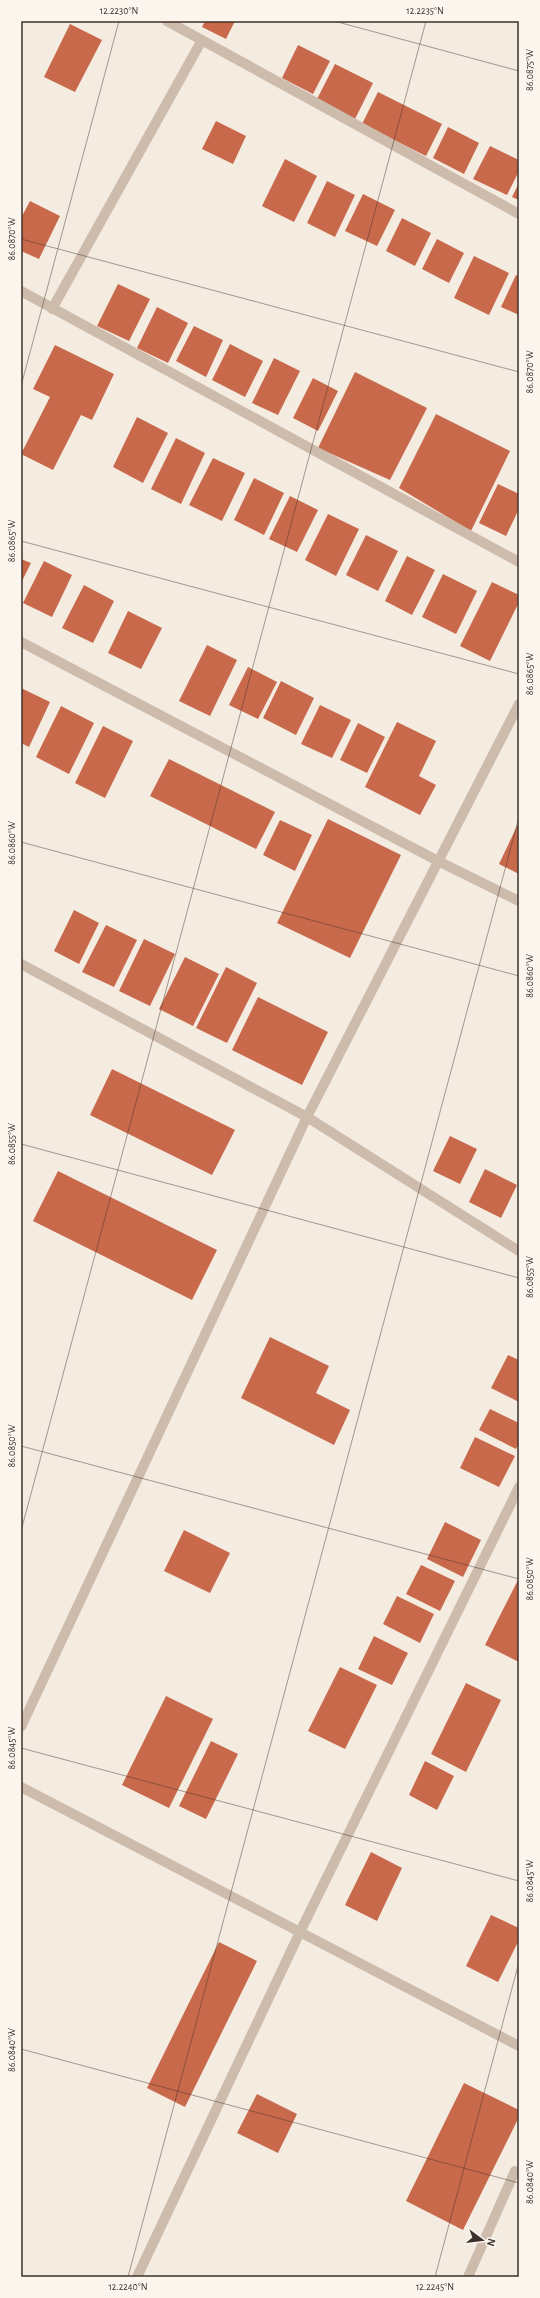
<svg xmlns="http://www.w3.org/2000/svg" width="540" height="2298" viewBox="0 0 540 2298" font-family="'Alegreya Sans',sans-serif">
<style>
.building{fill:#c8694b}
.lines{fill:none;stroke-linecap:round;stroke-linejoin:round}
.street{stroke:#cdbbac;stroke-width:10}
.ticks{fill:none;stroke:#3b302b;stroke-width:1;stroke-opacity:0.45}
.neatline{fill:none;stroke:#3b302b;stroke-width:1.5}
.ticks-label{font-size:10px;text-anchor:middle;fill:#3b302b}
</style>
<rect width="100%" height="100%" fill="#f4ebe1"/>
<path class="building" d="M205,21h30l-9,18 -24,-12z
M70,24l32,16 -27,52 -31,-15z
M298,45l32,16 -17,33 -31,-16z
M335,64l38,19 -18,36 -38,-20z
M378,92l64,32 -16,32 -64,-32z
M216,121l30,15 -13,28 -31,-15z
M448,127l31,16 -15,31 -31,-16z
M490,146l29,14v11l-12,24 -34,-16z
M285,159l32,17 -23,46 -32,-16z
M327,181l28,14 -20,42 -28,-14z
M519,183v17l-7,-3z
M363,194l32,16 -18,36 -32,-15z
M30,201l30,15 -21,43 -18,-8v-33z
M402,218l29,15 -16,33 -29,-15z
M437,239l27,14 -15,30 -27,-14z
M474,256l35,17 -20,42 -35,-17z
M516,275l3,1v39l-18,-8z
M118,284l32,15 -21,42 -32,-15z
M157,307l31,16 -20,40 -31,-15z
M194,326l29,14 -17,37 -30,-16z
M230,344l33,17 -18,36 -33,-17z
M55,345l59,29 -22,46 -11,-5 -28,55 -32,-16 29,-57 -17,-8z
M274,358l26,13 -22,44 -26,-12z
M355,372l72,36 -37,72 -72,-32z
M313,378l25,13 -20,40 -25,-13z
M436,414l74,37 -39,80 -72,-43z
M137,417l31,16 -25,50 -30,-16z
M176,438l29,15 -24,51 -30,-15z
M213,458l32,15 -23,48 -33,-16z
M254,478l30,15 -20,42 -30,-15z
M498,484l21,10v15l-13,27 -27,-13z
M290,496l28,14 -21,42 -28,-13z
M328,514l31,15 -23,47 -31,-16z
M366,535l32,16 -20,40 -32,-16z
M407,556l28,14 -23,45 -27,-14z
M21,559l10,4 -10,20z
M44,561l28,14 -20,42 -29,-14z
M443,574l34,17 -21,43 -34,-17z
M492,582l27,13v7l-29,59 -30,-15z
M84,585l30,16 -21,42 -31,-15z
M128,611l34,17 -21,41 -33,-16z
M207,645l30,15 -27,56 -31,-15z
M248,667l29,15 -19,37 -29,-14z
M281,681l33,17 -18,37 -33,-17z
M21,688l29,14 -21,45 -8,-4z
M320,705l31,15 -19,38 -31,-14z
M61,706l33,17 -25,51 -33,-17z
M397,722l39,19 -17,35 17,9 -16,30 -55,-28z
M358,723l27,14 -18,36 -27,-13z
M103,726l30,15 -28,57 -30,-15z
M169,759l106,53 -19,37 -106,-53z
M328,819l73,36 -51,103 -73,-35z
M280,820l32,15 -17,36 -32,-16z
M519,822v52l-20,-10z
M74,910l25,13 -20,41 -25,-13z
M106,925l31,15 -23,47 -32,-15z
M144,939l31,15 -25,52 -31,-15z
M185,957l34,17 -26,52 -34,-17z
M226,967l31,16 -30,60 -31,-15z
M258,997l70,35 -26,53 -70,-35z
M112,1069l123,61 -23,45 -122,-60z
M450,1136l27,13 -17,35 -27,-13z
M485,1169l32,16 -16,33 -32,-16z
M58,1171l159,79 -25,50 -159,-79z
M270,1337l59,29 -13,27 34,17 -16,35 -93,-47z
M508,1355l11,5v42l-28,-14z
M490,1409l29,14v20l-3,6 -37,-19z
M475,1437l40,19 -16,31 -39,-19z
M445,1522l36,18 -18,37 -36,-18z
M184,1530l46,23 -20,40 -46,-22z
M421,1565l34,16 -15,30 -34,-17z
M519,1578v84l-34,-17z
M397,1596l37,18 -14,29 -37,-19z
M374,1636l34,17 -16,32 -34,-16z
M340,1667l37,18 -32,64 -37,-18z
M466,1683l35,17 -35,72 -35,-18z
M166,1696l47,23 -44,89 -47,-23z
M211,1741l27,13 -32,65 -27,-13z
M425,1761l29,15 -17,34 -28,-15z
M371,1852l31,16 -25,53 -32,-16z
M491,1915l28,13v12l-21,42 -32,-16z
M219,1942l38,19 -72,146 -38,-19z
M464,2083l55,27v7l-56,113 -57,-29z
M257,2094l40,20 -19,39 -41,-20z"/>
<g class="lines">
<path class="street" d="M167,21l352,193
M21,291l498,271
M52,309l150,-269
M21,642l419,220 79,39
M21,964l286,153 212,134
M21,1727l286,-610 212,-413
M21,1787l498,259
M137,2277l163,-345 219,-445
M468,2277l47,-106"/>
</g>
<path class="ticks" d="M334,21l185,50M21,239l498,133M21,386l98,-365M21,541l498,133M21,842l498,134M21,1144l498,134M21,1446l498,133M21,1531l405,-1510M21,1748l498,133M21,2049l498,134M128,2277l391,-1460M435,2277l84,-315"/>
<rect width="540" height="2298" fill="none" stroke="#fbf5ee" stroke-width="44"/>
<g transform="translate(482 2240) rotate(105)" stroke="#fbf5ee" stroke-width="3" paint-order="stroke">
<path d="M0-3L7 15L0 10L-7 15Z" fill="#3b302b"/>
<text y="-6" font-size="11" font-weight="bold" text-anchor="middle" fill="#3b302b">N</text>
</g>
<rect x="22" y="22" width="496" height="2254" class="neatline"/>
<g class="ticks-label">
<text x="119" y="14">12.2230°N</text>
<text x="425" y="14">12.2235°N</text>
<text transform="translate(529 70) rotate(-90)" y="4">86.0875°W</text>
<text transform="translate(11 239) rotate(-90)" y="4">86.0870°W</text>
<text transform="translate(529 372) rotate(-90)" y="4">86.0870°W</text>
<text transform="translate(11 541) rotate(-90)" y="4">86.0865°W</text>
<text transform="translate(529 674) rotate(-90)" y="4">86.0865°W</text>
<text transform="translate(11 843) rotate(-90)" y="4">86.0860°W</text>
<text transform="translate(529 976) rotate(-90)" y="4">86.0860°W</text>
<text transform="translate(11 1144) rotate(-90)" y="4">86.0855°W</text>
<text transform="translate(529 1277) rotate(-90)" y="4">86.0855°W</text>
<text transform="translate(11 1446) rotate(-90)" y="4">86.0850°W</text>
<text transform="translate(529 1579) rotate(-90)" y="4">86.0850°W</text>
<text transform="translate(11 1748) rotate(-90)" y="4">86.0845°W</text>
<text transform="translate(529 1881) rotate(-90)" y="4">86.0845°W</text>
<text transform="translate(11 2050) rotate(-90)" y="4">86.0840°W</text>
<text transform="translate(529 2182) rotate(-90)" y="4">86.0840°W</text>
<text x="128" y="2290">12.2240°N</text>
<text x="435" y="2290">12.2245°N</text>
</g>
</svg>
